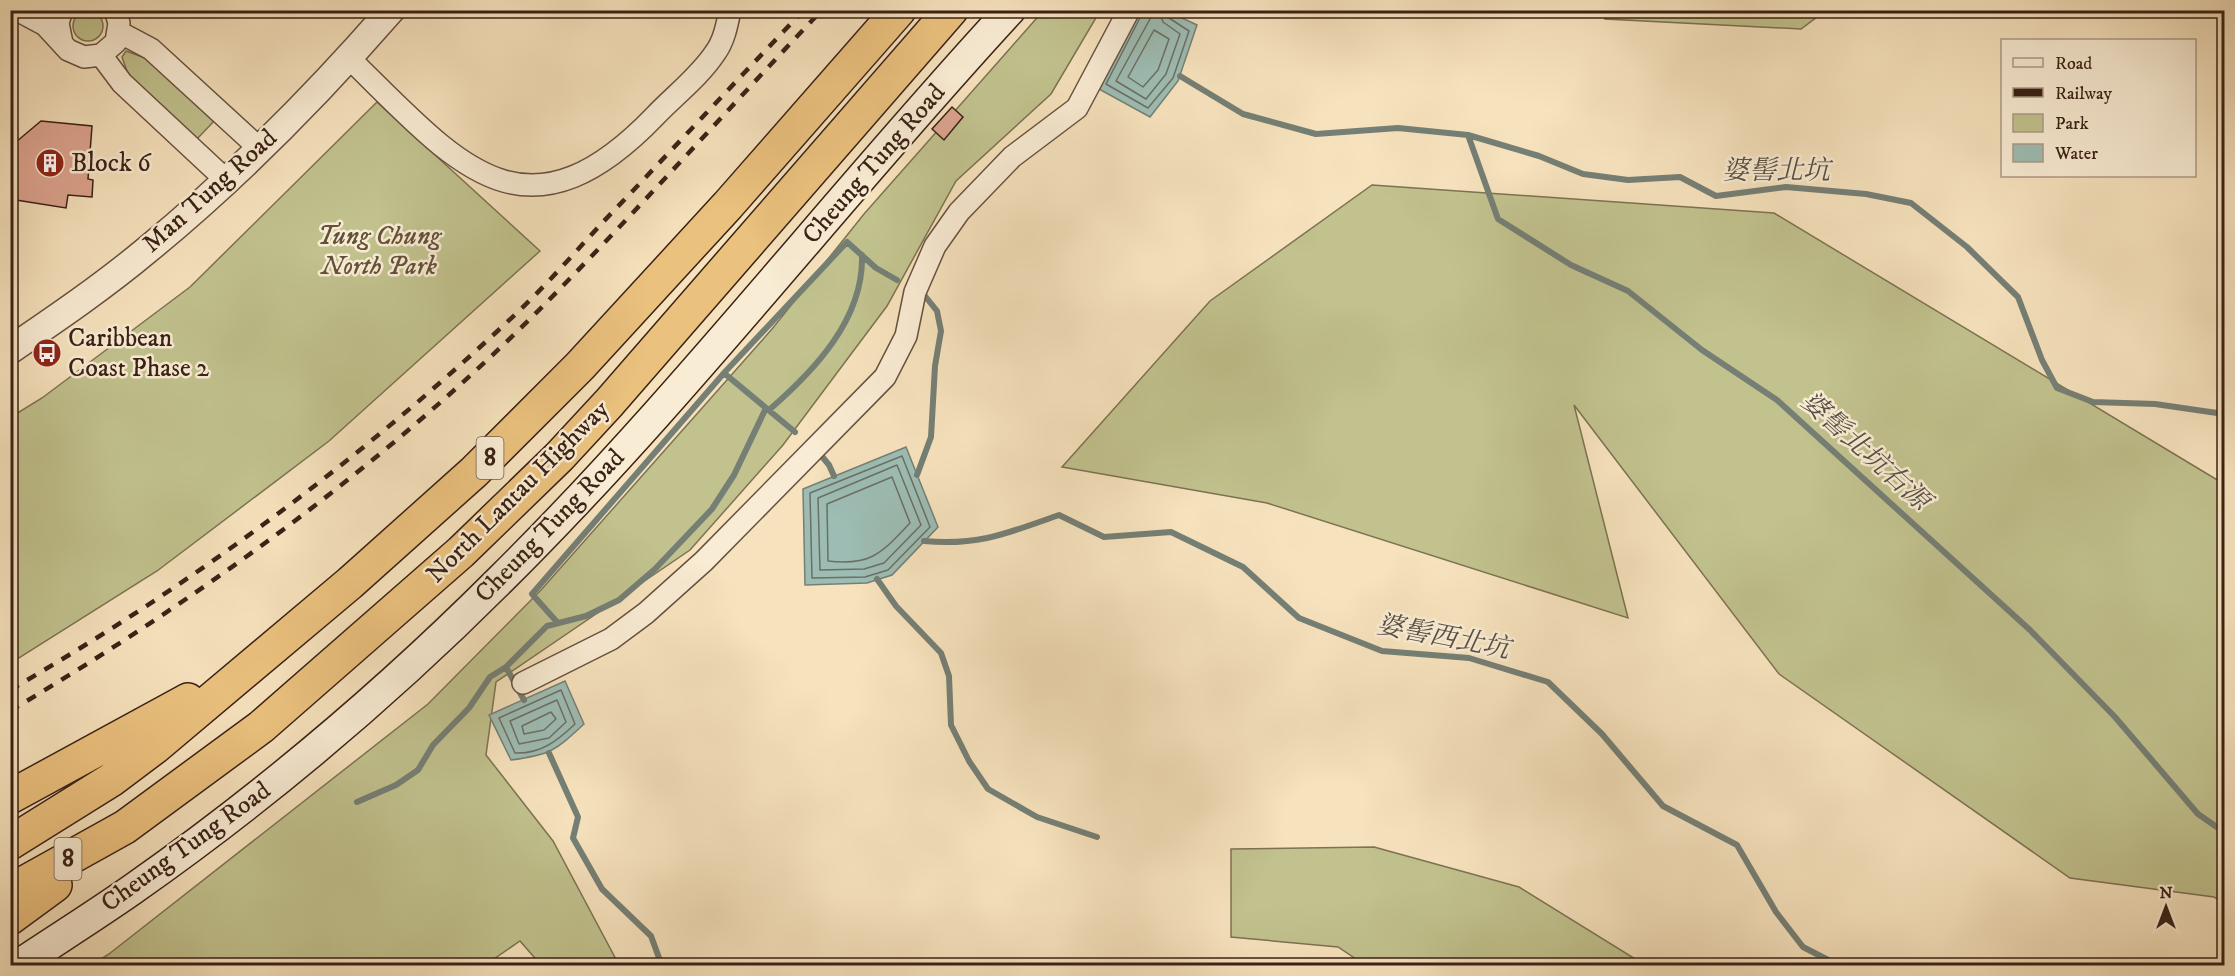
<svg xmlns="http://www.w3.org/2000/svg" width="2235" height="976" viewBox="0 0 2235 976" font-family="'IM FELL DW Pica','Noto Serif TC',serif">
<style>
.green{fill:#c1c28e;stroke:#7d7252;stroke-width:1.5}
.water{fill:#9dbdb4;stroke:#757f75;stroke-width:1.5}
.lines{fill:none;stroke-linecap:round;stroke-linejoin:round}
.shore{stroke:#6b6f65;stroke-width:1.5}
.stream{stroke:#757f75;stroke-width:6}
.building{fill:#dda48f;stroke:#392116;stroke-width:1.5}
.minor-casing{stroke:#685140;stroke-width:24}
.tertiary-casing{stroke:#685140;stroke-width:30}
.secondary-casing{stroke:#392116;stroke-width:33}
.motorway-casing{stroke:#392116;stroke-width:36}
.minor{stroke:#f9ecd4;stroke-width:21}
.tertiary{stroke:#f9ecd4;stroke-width:27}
.secondary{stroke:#f9ecd4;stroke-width:30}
.motorway{stroke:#ebc17e;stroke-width:33}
.rail{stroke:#392116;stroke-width:4.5;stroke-dasharray:10 10;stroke-linecap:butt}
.labels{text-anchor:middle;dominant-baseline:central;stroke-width:5;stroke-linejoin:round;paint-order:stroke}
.shield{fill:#f9ecd4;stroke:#735e4f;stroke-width:1.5}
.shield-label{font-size:24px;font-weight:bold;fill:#392116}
.poi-label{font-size:26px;fill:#392116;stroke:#f9ecd4;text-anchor:start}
.street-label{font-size:26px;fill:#392116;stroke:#f9ecd4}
.park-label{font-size:26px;font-style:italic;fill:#62513a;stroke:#f9ecd4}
.water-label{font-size:27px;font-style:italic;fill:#575045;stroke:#f9ecd4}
</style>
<rect width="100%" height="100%" fill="#f6e2bd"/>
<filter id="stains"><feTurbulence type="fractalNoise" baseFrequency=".00333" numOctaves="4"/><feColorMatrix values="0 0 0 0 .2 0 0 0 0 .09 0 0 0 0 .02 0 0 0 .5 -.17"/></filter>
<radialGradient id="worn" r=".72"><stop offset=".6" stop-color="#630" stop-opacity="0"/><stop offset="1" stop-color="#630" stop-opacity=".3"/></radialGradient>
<path class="green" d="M1609,10h216v1l-24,18 -196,-10z
M1043,11h57l-49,83 -95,87 -69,125 -104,139 -93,105 -194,132 -10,73 67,86 66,124h-78l-21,-24 -35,24 -395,1 19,-12 319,-250 113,-114 231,-261 92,-115z
M73 26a15 15 0 1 1 30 0a15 15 0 1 1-30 0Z
M126,51l19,7 70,62 -18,19 -69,-65 -6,-17z
M377,102l163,149 -211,190 -172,130 -146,92v-246l31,-19 148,-111z
M1372,185l402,28 450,271v267l-3,-1 3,6v148l-10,-7 -144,-19 -291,-204 -205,-269 54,213 -361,-115 -205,-36 148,-166z
M1374,847l145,40 126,78h-280l-27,-18 -107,-10v-88z"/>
<path class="water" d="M1139,11h28l30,14 -19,56 -28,36 -53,-29z
M906,447l32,80 -46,48 -25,8 -62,2 -2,-96z
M565,681l19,43c-29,27 -34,31 -73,36l-22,-45z"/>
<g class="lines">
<path class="shore" d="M1144,10l-38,74 42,24 25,-30 16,-47 -20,-13 -3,-8
M1151,10l-1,9 -34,62 30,18 20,-25 14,-40 -17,-12 -4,-12
M1154,30l15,9 -11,31 -15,17 -15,-10z
M902,456l28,71 -42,43 -23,7 -53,1 -2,-85z
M897,465l24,60 -37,38 -20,6 -44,1 -2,-72z
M892,477l18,46c-28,29 -37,43 -82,38l-1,-57z
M561,690l14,34c-18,17 -34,30 -60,29l-16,-35z
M557,700l9,22 -17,16 -30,6 -9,-23z
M551,712l5,7 -12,11 -20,4 -2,-8z"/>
<path class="stream" d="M1180,76l63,38 73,20 82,-6 70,7 71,21 44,18 45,6 52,-3 36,19 70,-9 80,7 45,9 56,44 51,50 24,63 15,28 36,14 62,2 69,10
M1468,135l30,84 73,46 57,26 74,59 75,50 253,230 85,87 83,97 26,18
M724,373l71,59
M769,410c45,-39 95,-91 93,-155
M820,454l9,11 5,11
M917,475l14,-38 4,-71 6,-35 -4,-20 -12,-15
M924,541c55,5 84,-8 135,-26l45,22 67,-5 72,35 56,51 83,33 87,7 79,24 54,52 61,72 74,39 39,67 27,35 37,19
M877,579l19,27 45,47 8,23 2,49 18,36 19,28 49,28 60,20
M557,622l-25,-28 192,-221 123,-131 29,26 21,12
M506,667l18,33
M549,753l29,64 -5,21 29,51 49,47 11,30
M357,802l39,-17 22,-15 15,-25 36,-37 21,-31 16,-10 41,-41 39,-10 33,-16 36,-31 57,-60 22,-34 32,-67"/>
</g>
<path class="building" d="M952,107l11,10 -19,23 -12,-11z
M41,121l51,5 -4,53 5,1 -1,17 -24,-2 -2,13 -56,-9v-52z"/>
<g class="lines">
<g class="minor-casing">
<path id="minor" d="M17,10l28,15 23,25 16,7 17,-2 15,-13 3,-19 -4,-13
M119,32l32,17 108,99
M62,43l-4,-20 4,-13
M101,55l21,28 105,98
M349,58c106,103 174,195 306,58 19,-20 45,-40 60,-63 9,-12 12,-28 15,-43
M523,683l88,-44 35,-26 58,-52 181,-184 21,-41 9,-44 20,-46 24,-34 53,-55 65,-49 52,-98"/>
</g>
<g class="tertiary-casing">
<path id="tertiary" d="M10,350c47,-32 94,-64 137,-100 88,-72 169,-154 244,-240"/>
</g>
<g class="secondary-casing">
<path id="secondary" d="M17,966c39,-26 79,-51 116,-77 131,-92 254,-196 367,-309 181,-179 337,-383 510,-570"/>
</g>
<g class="motorway-casing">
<path id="motorway" d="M10,797l178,-97
M10,843l101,-63 44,-33 195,-164 124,-111 106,-106 148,-161 171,-195
M10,891l115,-64 136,-100 200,-175 98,-95 50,-54 342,-393
M10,918l45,-33"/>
</g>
<use href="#minor" class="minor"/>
<use href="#tertiary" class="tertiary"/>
<use href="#secondary" class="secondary"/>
<use href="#motorway" class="motorway"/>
<path class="rail" d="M10,690c184,-106 357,-235 511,-381 29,-28 56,-59 83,-88 67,-70 133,-141 200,-211
M10,711c187,-111 367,-241 522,-394 99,-99 193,-205 290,-307"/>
</g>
<defs>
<g id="building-disc" transform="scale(1.5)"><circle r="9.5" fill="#8f2418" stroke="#f9ecd4"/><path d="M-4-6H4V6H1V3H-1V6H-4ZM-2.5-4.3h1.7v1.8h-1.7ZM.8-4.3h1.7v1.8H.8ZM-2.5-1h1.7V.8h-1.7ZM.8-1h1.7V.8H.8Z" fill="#fff"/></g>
<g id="bus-disc" transform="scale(1.5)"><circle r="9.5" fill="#8f2418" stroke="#f9ecd4"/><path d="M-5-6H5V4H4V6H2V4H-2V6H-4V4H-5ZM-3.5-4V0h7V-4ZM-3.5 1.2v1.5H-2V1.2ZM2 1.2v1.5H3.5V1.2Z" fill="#fff"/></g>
</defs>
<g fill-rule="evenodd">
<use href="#building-disc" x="50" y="163"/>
<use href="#bus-disc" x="47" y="353"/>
</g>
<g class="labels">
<g class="shield">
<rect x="476.5" y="437" width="27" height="42" rx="4.5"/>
<rect x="54.5" y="838" width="27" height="42" rx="4.5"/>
</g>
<g class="shield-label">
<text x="490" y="458">8</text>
<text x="68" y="859">8</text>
</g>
<g class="poi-label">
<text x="71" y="163">Block 6</text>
<text x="68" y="338">Caribbean<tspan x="68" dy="30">Coast Phase 2</tspan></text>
</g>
<g class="street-label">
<text transform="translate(874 164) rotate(-49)">Cheung Tung Road</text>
<text transform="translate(210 191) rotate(-42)">Man Tung Road</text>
<text transform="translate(518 492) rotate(-45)">North Lantau Highway</text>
<text transform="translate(550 526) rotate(-46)">Cheung Tung Road</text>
<text transform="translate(186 847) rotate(-36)">Cheung Tung Road</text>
</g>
<g class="park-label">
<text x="379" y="236">Tung Chung<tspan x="379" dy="30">North Park</tspan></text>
</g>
<g class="water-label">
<text x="1776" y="171">婆髻北坑</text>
<text transform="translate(1865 451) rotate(42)">婆髻北坑右源</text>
<text transform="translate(1443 637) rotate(11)">婆髻西北坑</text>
</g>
</g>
<rect width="2235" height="976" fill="none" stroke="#f6e2bd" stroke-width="36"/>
<rect x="12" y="12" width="2211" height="952" fill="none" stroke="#392116" stroke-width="3"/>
<rect x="18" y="18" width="2199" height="940" fill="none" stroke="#392116" stroke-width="1.5"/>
<rect x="2001" y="39" width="195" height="138" fill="#f9ecd4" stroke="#ac9b88" stroke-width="1.5"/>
<rect x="2013" y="58" width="30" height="9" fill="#f9ecd4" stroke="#ac9b88" stroke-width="1.5"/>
<text x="2055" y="69" font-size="18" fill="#392116">Road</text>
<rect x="2013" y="88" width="30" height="9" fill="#392116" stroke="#ac9b88" stroke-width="1.5"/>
<text x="2055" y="99" font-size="18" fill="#392116">Railway</text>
<rect x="2013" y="114" width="30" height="18" fill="#c1c28e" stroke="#ac9b88" stroke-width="1.5"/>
<text x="2055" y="129" font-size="18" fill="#392116">Park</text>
<rect x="2013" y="144" width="30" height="18" fill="#9dbdb4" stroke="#ac9b88" stroke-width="1.5"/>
<text x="2055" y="159" font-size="18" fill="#392116">Water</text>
<g transform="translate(2166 907)" stroke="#f9ecd4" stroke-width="4.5" paint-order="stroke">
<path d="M0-4.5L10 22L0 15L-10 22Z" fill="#392116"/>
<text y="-9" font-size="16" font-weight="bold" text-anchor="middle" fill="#392116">N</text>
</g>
<rect width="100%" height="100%" filter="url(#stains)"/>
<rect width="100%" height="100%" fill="url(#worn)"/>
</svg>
